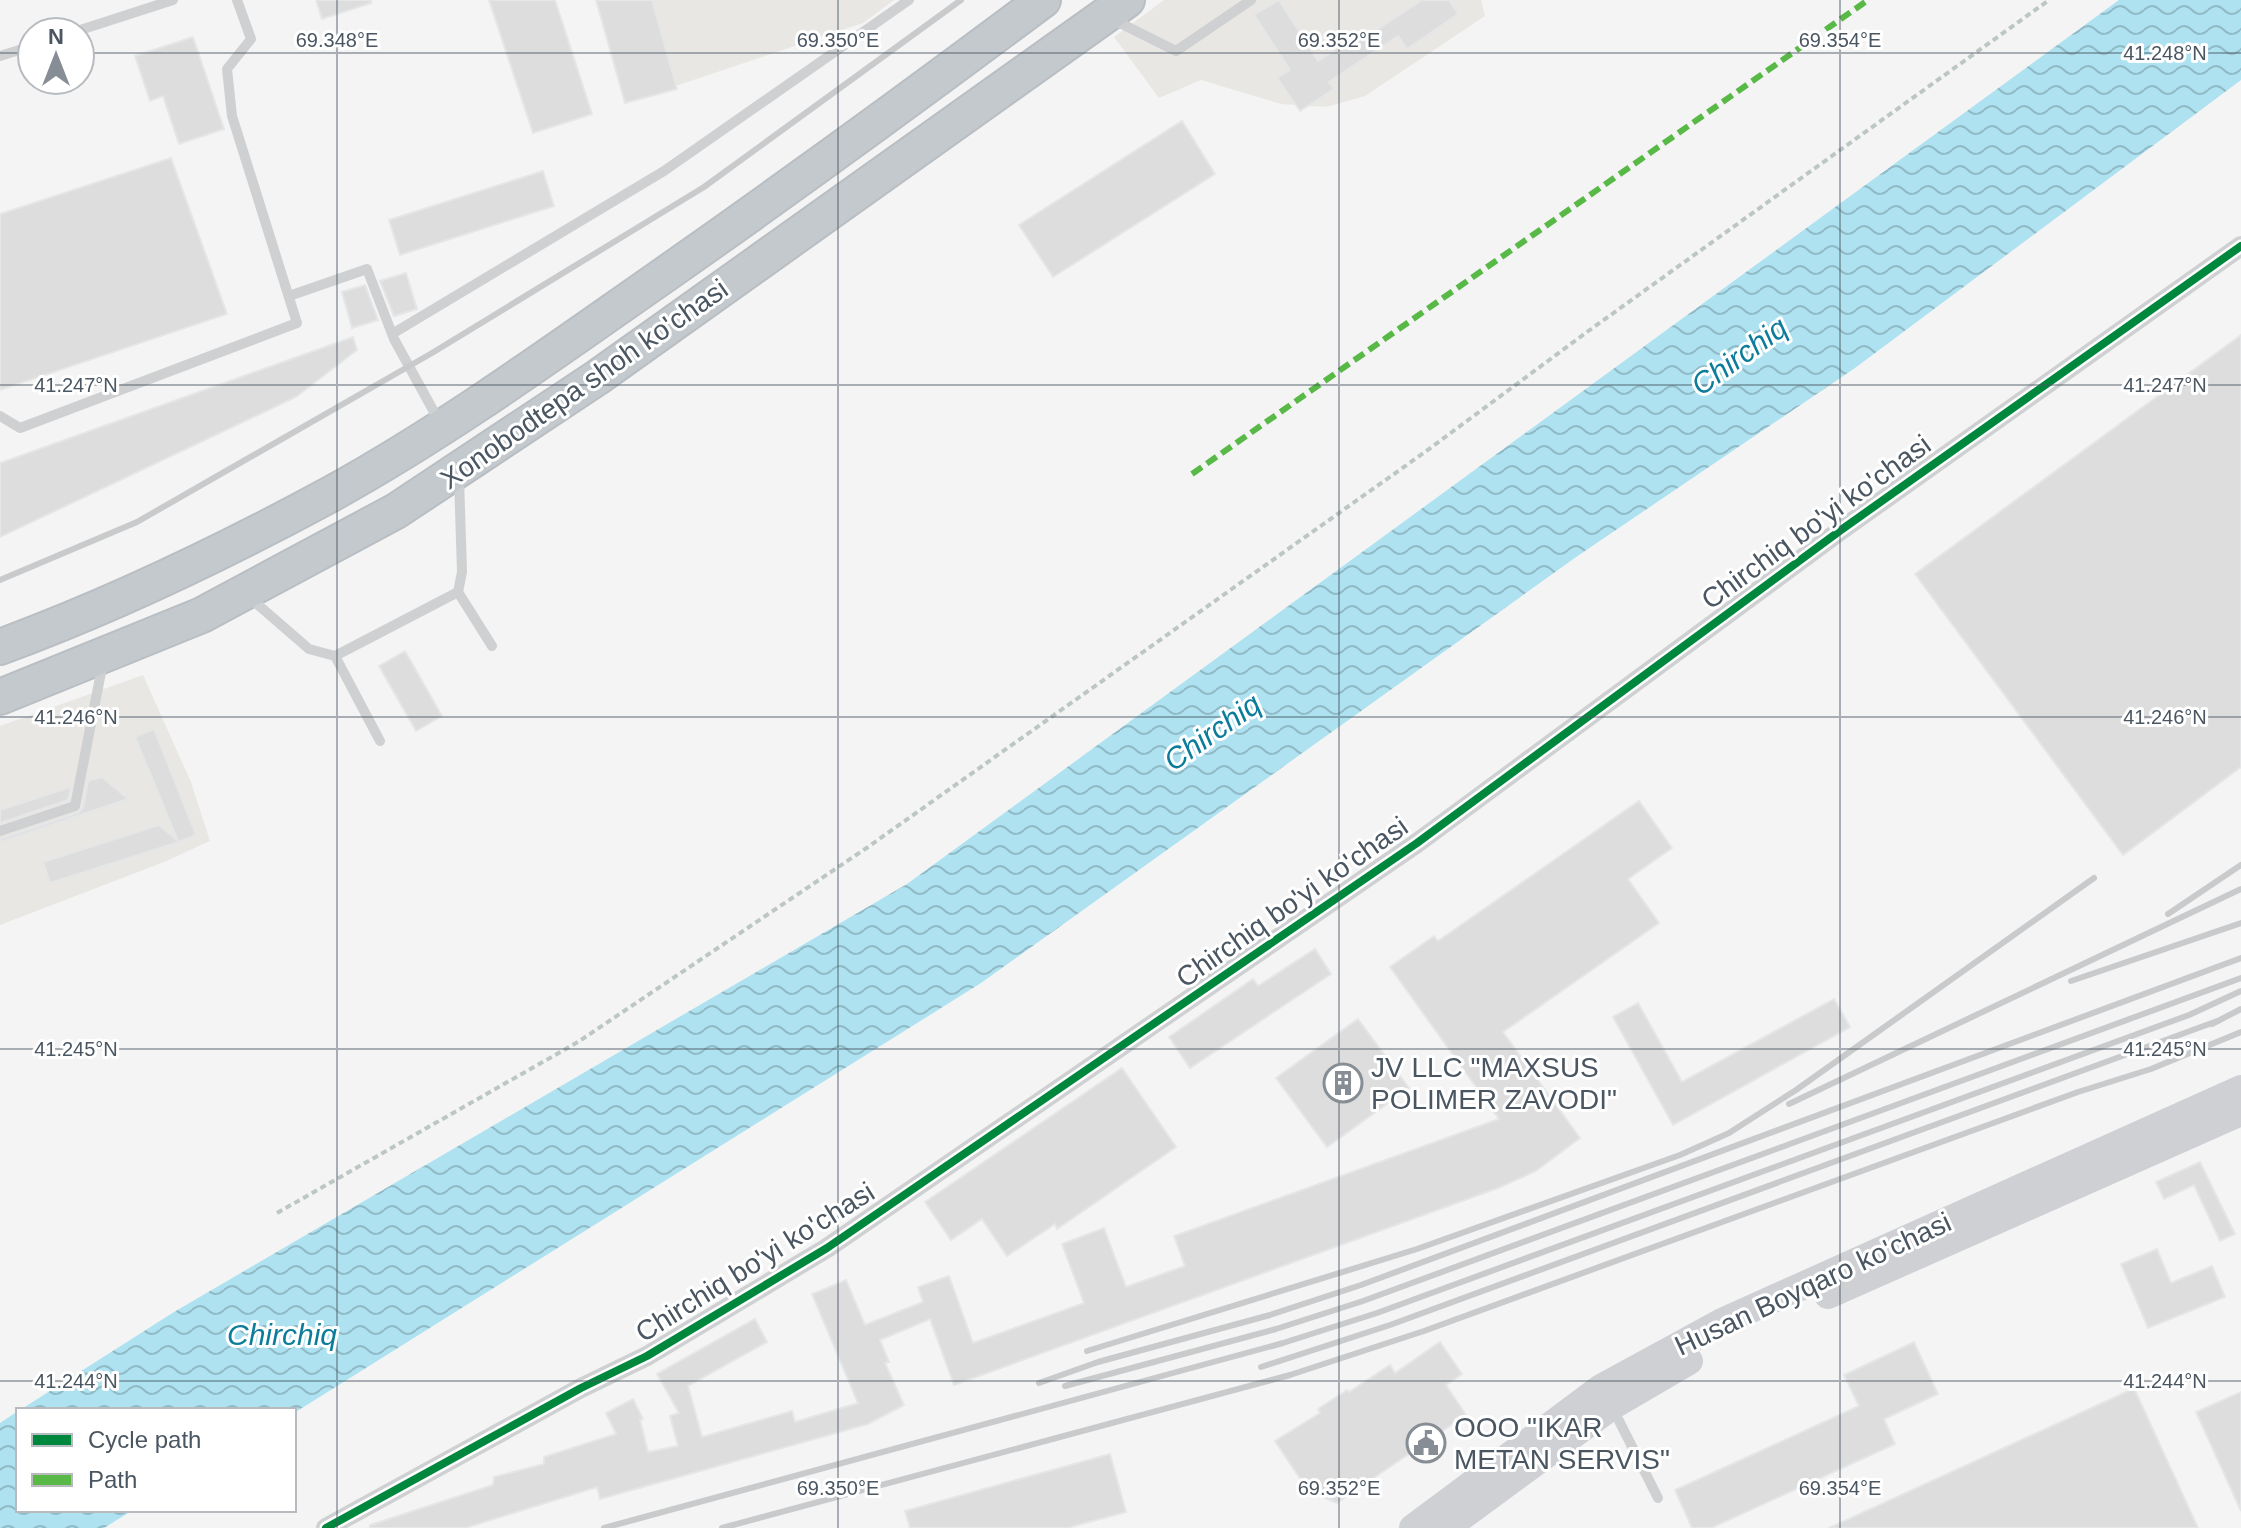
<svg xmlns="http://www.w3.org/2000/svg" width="2241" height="1528" viewBox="0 0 2241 1528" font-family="Arial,sans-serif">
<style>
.commercial{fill:#e8e7e3}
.water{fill:url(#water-waves)}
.building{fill:#ddddde;stroke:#e5e6e7;stroke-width:2}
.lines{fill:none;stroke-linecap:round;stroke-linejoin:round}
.trunk-casing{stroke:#b9bec3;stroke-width:38}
.path{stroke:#bcc7c4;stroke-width:4;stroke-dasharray:6 4;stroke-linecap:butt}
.service{stroke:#ced0d2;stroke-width:10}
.minor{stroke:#ced0d2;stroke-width:20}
.secondary{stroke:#ced0d4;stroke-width:28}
.trunk{stroke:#c4c9cd;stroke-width:34}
.rail{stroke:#c9cacc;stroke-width:6}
.quiet{stroke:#58b947;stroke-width:6;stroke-dasharray:12 6;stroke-linecap:butt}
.cycleway-casing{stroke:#fff;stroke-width:13}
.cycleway{stroke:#00873e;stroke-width:8}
.ticks{fill:none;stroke:#4a5661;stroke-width:2;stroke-opacity:0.45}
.labels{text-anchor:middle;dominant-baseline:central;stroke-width:6;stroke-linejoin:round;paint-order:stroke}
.street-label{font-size:28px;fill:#4a5661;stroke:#fff}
.poi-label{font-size:28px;fill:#4a5661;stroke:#fff;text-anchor:start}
.water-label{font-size:30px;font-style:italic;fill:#0c7c9b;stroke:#fff}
.ticks-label{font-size:20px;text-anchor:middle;fill:#4a5661;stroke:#fff;stroke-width:6;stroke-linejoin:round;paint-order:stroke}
</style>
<defs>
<pattern id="water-waves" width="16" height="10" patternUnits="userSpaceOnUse" patternTransform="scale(2)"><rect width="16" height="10" fill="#aee2f0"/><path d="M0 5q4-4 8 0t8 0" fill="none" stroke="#90bac6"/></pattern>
</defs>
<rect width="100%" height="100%" fill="#f4f4f4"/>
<path class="commercial" d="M596,0h298l-31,23 -238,80z
M1164,0h317l4,16 -120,80 -39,11 -45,-3 -80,-24 -42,18 -45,-61z
M143,675l48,107 19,59 -46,21 -164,63v-199z"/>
<path class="water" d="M2119,0h122v80l-386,288 -276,187 -598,428 -687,430v-3h-274l154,-98 733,-428z
M18,1411v99h115l-29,18h-104v-105z"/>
<path class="building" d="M316,0h55v3l-49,16z
M489,0h66l37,114 -59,19z
M596,0h56l25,89 -52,14z
M1279,0l39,61 44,-29 4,5 56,-37h27l9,14 -51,35 -9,-13 -69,46 5,7 -34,22 -23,-33 13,-8 -36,-55z
M193,37l31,92 -45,15 -16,-48 -13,5 -15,-45z
M1182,121l33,53 -162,103 -34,-52z
M171,158l56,156 -227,76v-176z
M543,171l11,35 -154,49 -11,-35z
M406,273l11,36 -23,7 -14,-35z
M365,285l13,35 -26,8 -10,-36z
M2241,335v432l-118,88 -208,-281z
M353,337l4,13 -61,47 -296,140v-74z
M405,651l37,65 -26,15 -37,-65z
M154,729l42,106 -17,7 -129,41 -7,-21 116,-37 19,16 -43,-104z
M102,777l26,22 -128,43v-3l78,-26 5,-5 5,-27z
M71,787l-3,13 -68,23v-13z
M1639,801l33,47 -44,31 31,44 -156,109 77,106 -44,33 -38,17 -544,197 -24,-66 -50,21 9,22 -4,1 19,42 -36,19 -268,75 -3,-12 -132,41h-95v-3l123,-40 1,-8 50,-13v-7l72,-23 -10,-21 27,-14 10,20 -3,1 8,32 30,-6 -8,-30 9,-3 -22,-39 98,-55 12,23 -79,44 14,51 90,-26 3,11 63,-19 -46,-109 34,-14 19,45 58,-23 -5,-15 31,-11 24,67 111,-40 -22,-59 42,-16 22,59 59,-21 -11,-30 325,-117 -109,-152 44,-31 4,5z
M1315,949l16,25 -141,94 -21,-31 84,-58 5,7z
M1834,999l16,28 -177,98 -60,-108 25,-14 44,79z
M1358,1019l51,69 -82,59 -51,-69z
M1122,1068l54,79 -119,82 -2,-5 -48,32 -25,-37 -31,21 -26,-38z
M2200,1162l35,72 -15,7 -26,-56 -30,14 -8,-17z
M2157,1249l14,34 41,-17 13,31 -77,31 -27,-64z
M1440,1342l22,32 -16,11 20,30 -129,88 -28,-11 -34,-51 45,-28 -2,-4 29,-19 2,2 41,-27 5,8z
M1914,1342l24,52 -54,25 11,25 -184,84h-19l-17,-38 184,-84 -15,-31z
M2134,1388l64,140h-369l282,-129z
M2241,1392v119l-45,-99z
M1110,1454l16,58 -59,16h-157l-5,-17z"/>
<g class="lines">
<g class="trunk-casing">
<path id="trunk" d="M0,647c114,-42 224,-95 331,-153 114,-63 220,-140 326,-214 130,-91 259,-185 386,-280
M0,697l202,-82 194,-104 202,-134 529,-377"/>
</g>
<path class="path" d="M277,1213l301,-171 290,-195 557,-395 162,-120 462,-332"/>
<path class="service" d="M1114,20l62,31 75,-51
M74,32l99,-32
M0,56l32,-10
M289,296l78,-27 27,70 45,82
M392,334l272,-163 245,-171
M0,416l20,12 277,-105 -65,-207 -5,-47 24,-30 -14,-39
M458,592l34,54
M249,597l60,52 26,7 123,-64 4,-20 -3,-94
M335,656l45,85
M0,831l75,-25 28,-144
M1612,1407l46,91"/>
<path class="minor" d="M326,1528l255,-140 66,-32 180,-108 590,-405 424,-313 400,-284"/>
<path class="secondary" d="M1828,1295l413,-183
M1413,1528l188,-140 121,-66 519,-233
M1446,1528l166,-122 77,-45"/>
<use href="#trunk" class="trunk"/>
<path class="rail" d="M0,580l137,-58 295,-169 272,-166 257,-187
M2168,914l73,-49
M2071,981l170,-58
M2212,1024l29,-15
M1789,1104l452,-215
M1087,1351l330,-102 263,-94 49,-22 67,-43 298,-212
M1261,1367l129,-42 830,-305
M1039,1383l59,-21 172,-47 91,-30 880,-327
M1065,1386l211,-57 87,-28 878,-323
M604,1528l679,-185 94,-30 812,-298 52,-24
M722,1528l568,-153 134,-44 654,-239 73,-23 90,-37"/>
<path class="quiet" d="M1192,474l676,-474"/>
<g class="cycleway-casing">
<path id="cycleway" d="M326,1528l255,-140 66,-32 180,-108 590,-405 424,-313 400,-284"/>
</g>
<use href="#cycleway" class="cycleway"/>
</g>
<path class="ticks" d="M337,0v1528M838,0v1528M1339,0v1528M1840,0v1528M0,53h32M80,53h2161M0,385h2241M0,717h2241M0,1049h2241M0,1381h2241"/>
<defs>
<g id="building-ring" transform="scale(2)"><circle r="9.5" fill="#fff" stroke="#868d94" stroke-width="1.5"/><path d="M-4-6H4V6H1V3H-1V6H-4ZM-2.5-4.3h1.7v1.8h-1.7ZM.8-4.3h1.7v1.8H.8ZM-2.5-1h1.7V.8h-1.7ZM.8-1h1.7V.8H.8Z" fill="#868d94"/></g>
<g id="civic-ring" transform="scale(2)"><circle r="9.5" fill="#fff" stroke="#868d94" stroke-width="1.5"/><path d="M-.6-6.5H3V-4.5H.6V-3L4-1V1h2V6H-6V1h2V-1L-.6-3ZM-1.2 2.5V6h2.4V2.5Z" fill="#868d94"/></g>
</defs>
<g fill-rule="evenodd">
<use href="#building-ring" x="1343" y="1083"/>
<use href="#civic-ring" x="1426" y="1443"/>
</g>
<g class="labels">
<g class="street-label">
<text transform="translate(584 384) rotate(-35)">Xonobodtepa shoh ko'chasi</text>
<text transform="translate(1816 522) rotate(-36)">Chirchiq bo'yi ko'chasi</text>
<text transform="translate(1292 902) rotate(-35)">Chirchiq bo'yi ko'chasi</text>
<text transform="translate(755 1262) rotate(-32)">Chirchiq bo'yi ko'chasi</text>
<text transform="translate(1813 1284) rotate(-25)">Husan Boyqaro ko'chasi</text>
</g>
<g class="poi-label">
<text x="1371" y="1067">JV LLC "MAXSUS<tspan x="1371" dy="32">POLIMER ZAVODI"</tspan></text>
<text x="1454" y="1427">OOO "IKAR<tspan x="1454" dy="32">METAN SERVIS"</tspan></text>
</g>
<g class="water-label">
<text transform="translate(1739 356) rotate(-36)">Chirchiq</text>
<text transform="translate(1212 732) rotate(-35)">Chirchiq</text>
<text x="282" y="1334">Chirchiq</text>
</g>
</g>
<g class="ticks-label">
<text x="337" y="47">69.348°E</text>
<text x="838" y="47">69.350°E</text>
<text x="1339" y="47">69.352°E</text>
<text x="1840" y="47">69.354°E</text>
<text x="2165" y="60">41.248°N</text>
<text x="76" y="392">41.247°N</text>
<text x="2165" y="392">41.247°N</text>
<text x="76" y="724">41.246°N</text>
<text x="2165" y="724">41.246°N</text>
<text x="76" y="1056">41.245°N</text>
<text x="2165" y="1056">41.245°N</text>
<text x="76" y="1388">41.244°N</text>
<text x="2165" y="1388">41.244°N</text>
<text x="838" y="1495">69.350°E</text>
<text x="1339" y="1495">69.352°E</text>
<text x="1840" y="1495">69.354°E</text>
</g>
<rect x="16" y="1408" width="280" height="104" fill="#ffffff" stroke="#b7bbc0" stroke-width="2"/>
<rect x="32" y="1434" width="40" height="12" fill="#00873e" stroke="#b7bbc0" stroke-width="2"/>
<text x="88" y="1448" font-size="24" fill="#4a5661">Cycle path</text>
<rect x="32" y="1474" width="40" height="12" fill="#58b947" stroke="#b7bbc0" stroke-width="2"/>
<text x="88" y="1488" font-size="24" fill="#4a5661">Path</text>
<g transform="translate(56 56)"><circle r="38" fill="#ffffff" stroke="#b7bbc0" stroke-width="2"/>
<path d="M0-6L14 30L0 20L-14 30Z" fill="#868d94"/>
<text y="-12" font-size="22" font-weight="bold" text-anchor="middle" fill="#4a5661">N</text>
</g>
</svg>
